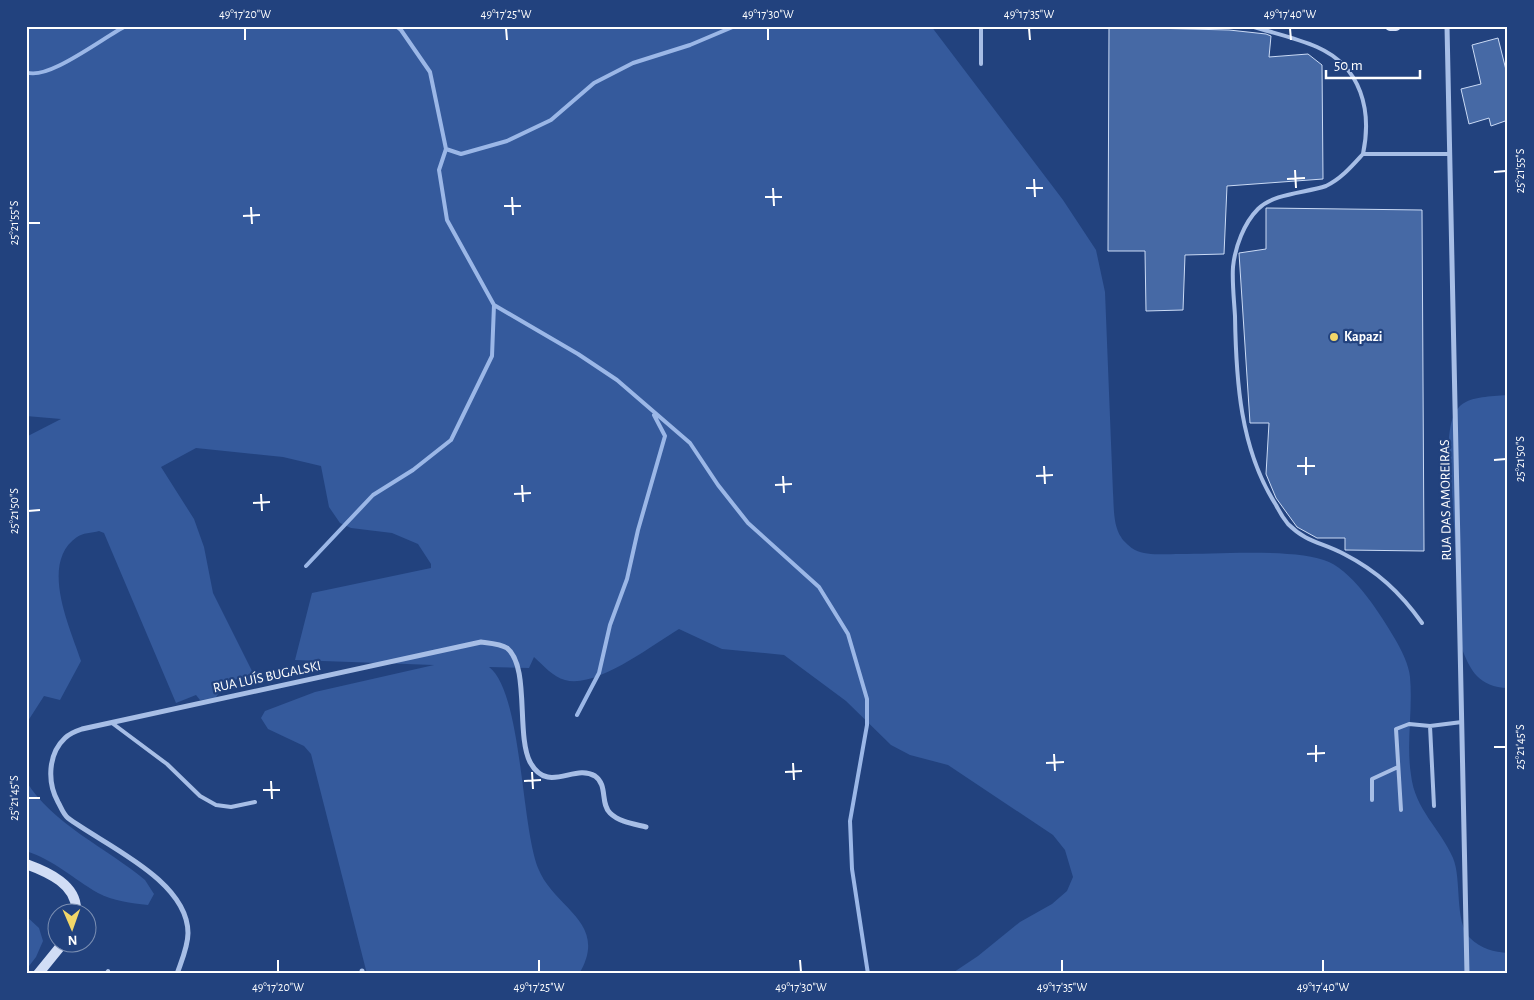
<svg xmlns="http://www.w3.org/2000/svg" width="1534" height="1000" viewBox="0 0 1534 1000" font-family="'Alegreya Sans',sans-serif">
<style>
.green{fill:#355a9c}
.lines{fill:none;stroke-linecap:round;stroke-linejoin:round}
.stream{stroke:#9bb7e7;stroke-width:4}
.building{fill:#4669a5;stroke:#cadaf5}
.lane{stroke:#a7bee6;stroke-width:4}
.street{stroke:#a7bee6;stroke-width:5}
.secondary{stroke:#d1ddf5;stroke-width:10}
.ticks{fill:none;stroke:#fff;stroke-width:2}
.poi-dot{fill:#f2d769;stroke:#22427e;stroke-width:2}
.labels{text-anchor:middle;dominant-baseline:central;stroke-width:4.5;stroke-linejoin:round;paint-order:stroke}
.poi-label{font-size:14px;font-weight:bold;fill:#fff;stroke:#22427e;text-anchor:start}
.street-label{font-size:14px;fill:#fff;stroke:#22427e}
.neatline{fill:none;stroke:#fff;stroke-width:2}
.ticks-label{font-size:12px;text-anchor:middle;fill:#fff}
</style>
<rect width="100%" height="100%" fill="#22427e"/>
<path class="green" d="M26,26h905l132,174 33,50 9,42 8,201c1,14 0,32 8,44 2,4 10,11 14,13 12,6 31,4 45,4 37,0 118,-6 149,8 26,12 52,53 66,77 6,10 14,26 15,38 3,33 -4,66 1,98 4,35 29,53 42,83 9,21 1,64 17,80 11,11 24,14 38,15v21h-557l27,-18 42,-34 32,-18 15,-13 6,-14 -8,-27 -12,-15 -105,-70 -38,-10 -19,-10 -45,-44 -62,-46 -62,-6 -43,-20c-27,16 -83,60 -114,51 -12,-3 -22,-15 -31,-23l-5,11 -40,-1c33,25 32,158 49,201 16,41 72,54 41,106h-212l-56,-220 -7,-8 -36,-17 -7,-11 4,-7 50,-19 119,-27 -139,-5 17,-67 119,-25v-4l-13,-20 -26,-11 -41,-5 -11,-5 -11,-16 -8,-41 -38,-9 -87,-9 -35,19 33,52 10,28 9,46 40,80 -29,11 -9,15 -15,1 -4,-5 -20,8 -72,-170 -5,-2c-7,2 -17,2 -22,6 -38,26 -7,90 4,124l-21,39 -16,-4 -18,28v-287l35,-18 -35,-3z
M1508,395v293c-29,-1 -38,-17 -47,-42l-12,-205c3,-44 19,-43 59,-46z
M26,781c26,43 81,67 119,99l9,14 -6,11c-17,-2 -35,-4 -50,-12 -26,-15 -42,-32 -72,-42z
M26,916l13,12 4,13 -7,16 -10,13z"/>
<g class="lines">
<path class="stream" d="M396,26l5,4 29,42 16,77 -7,21 8,50 47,85 84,49 39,26 73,63 28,42 30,38 71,64 29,47 19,65v26l-17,96 2,48 16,105
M26,72c21,10 79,-36 100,-46
M446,149l15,5 46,-13 44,-21 43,-37 39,-20 57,-18 45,-19
M306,566l67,-71 40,-25 38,-30 41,-84 2,-51
M577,715l22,-42 11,-48 17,-46 11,-49 27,-94 -11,-21"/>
</g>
<path class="building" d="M1109,27l120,3 37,4 5,2 -2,21 39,-3 14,11 1,114 -96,7 -3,68 -39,1 -2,55 -37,1 -1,-60h-37z
M1498,38l10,40v42l-17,6 -2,-8 -20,6 -8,-35 20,-5 -9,-39z
M1266,208l156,2 2,341 -79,-1v-12h-28l-20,-11 -21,-29 -10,-24 3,-51h-19l-11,-170 27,-4z"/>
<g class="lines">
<path class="lane" d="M1251,26c22,7 46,12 66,21 45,20 55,64 46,107h87
M981,64v-38
M1363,154c-11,12 -22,25 -37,32 -20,7 -52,7 -68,23 -14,14 -23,38 -25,58 -1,16 1,32 2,49 1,64 5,133 41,189 3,6 7,13 12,19 19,19 34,18 56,30 33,17 56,38 78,69
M112,723l55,41 33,32 16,9 15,2 24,-5
M1372,800v-21l26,-12
M1434,806l-4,-80 32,-4
M1401,810l-5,-81 13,-5 21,2
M106,974l2,-3"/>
<path class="street" d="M1447,26l20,948
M362,971v3
M177,974c4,-12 11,-27 11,-41 0,-53 -84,-88 -120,-115 -5,-4 -7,-11 -10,-16 -11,-20 -10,-48 7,-64 4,-4 11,-7 17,-9l399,-87c7,1 20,2 26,6 23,18 9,87 23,114 18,33 44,1 65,14 13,9 5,27 15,37 9,9 24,11 36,14"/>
<path class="secondary" d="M1390,26h6
M26,864c22,8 52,21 50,48
M38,974l26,-32"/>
</g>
<path class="ticks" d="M245,28v12M506,28l1,12M768,28v12M1029,28l1,12M1290,28l1,12M1295,170l1,18M1494,172l12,-1M1034,179l1,18M1287,179l18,-1M773,188l1,18M1026,188h17M512,197l1,18M765,197h17M504,206h17M251,207l1,17M243,216l17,-1M28,223h12M1306,457v18M1494,460l12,-1M1044,466l1,18M1297,466h18M783,476l1,17M1036,476l17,-1M522,485l1,17M775,485l17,-1M261,494l1,17M514,494l17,-1M253,503l17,-1M28,511l12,-1M1316,745v17M1494,747h12M1054,754l1,17M1307,754l18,-1M793,763l1,17M1046,763l18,-1M532,772l1,17M785,772l17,-1M271,781l1,18M524,781l17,-1M263,790h17M28,798h12M278,960v12M539,960v12M800,960l1,12M1062,960v12M1323,960v12"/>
<circle class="poi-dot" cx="1334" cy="337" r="5"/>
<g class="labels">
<g class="poi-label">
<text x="1344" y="337">Kapazi</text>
</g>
<g class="street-label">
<text transform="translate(1446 500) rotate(-91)">RUA DAS AMOREIRAS</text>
<text transform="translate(267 677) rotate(-12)">RUA LUÍS BUGALSKI</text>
</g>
</g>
<rect width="1534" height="1000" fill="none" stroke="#22427e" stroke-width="55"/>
<g transform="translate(72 928) rotate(178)"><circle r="24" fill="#22427e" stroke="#7a8eb2"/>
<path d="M0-4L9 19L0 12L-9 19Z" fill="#f2d769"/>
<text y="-8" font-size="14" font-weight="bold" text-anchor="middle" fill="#ffffff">N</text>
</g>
<path d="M1326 70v8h94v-8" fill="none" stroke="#ffffff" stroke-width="2.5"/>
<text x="1334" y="70" font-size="15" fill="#ffffff" stroke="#22427e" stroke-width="4" paint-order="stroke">50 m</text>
<rect x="28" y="28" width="1478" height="944" class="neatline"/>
<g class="ticks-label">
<text x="245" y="18">49°17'20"W</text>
<text x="506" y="18">49°17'25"W</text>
<text x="768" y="18">49°17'30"W</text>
<text x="1029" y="18">49°17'35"W</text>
<text x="1290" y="18">49°17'40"W</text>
<text transform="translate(1520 171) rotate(-90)" y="4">25°21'55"S</text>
<text transform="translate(14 223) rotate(-90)" y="4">25°21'55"S</text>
<text transform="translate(1520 459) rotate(-90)" y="4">25°21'50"S</text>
<text transform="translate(14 511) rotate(-90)" y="4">25°21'50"S</text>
<text transform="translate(1520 747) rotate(-90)" y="4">25°21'45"S</text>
<text transform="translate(14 798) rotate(-90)" y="4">25°21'45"S</text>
<text x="278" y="991">49°17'20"W</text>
<text x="539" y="991">49°17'25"W</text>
<text x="801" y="991">49°17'30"W</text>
<text x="1062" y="991">49°17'35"W</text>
<text x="1323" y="991">49°17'40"W</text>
</g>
</svg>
